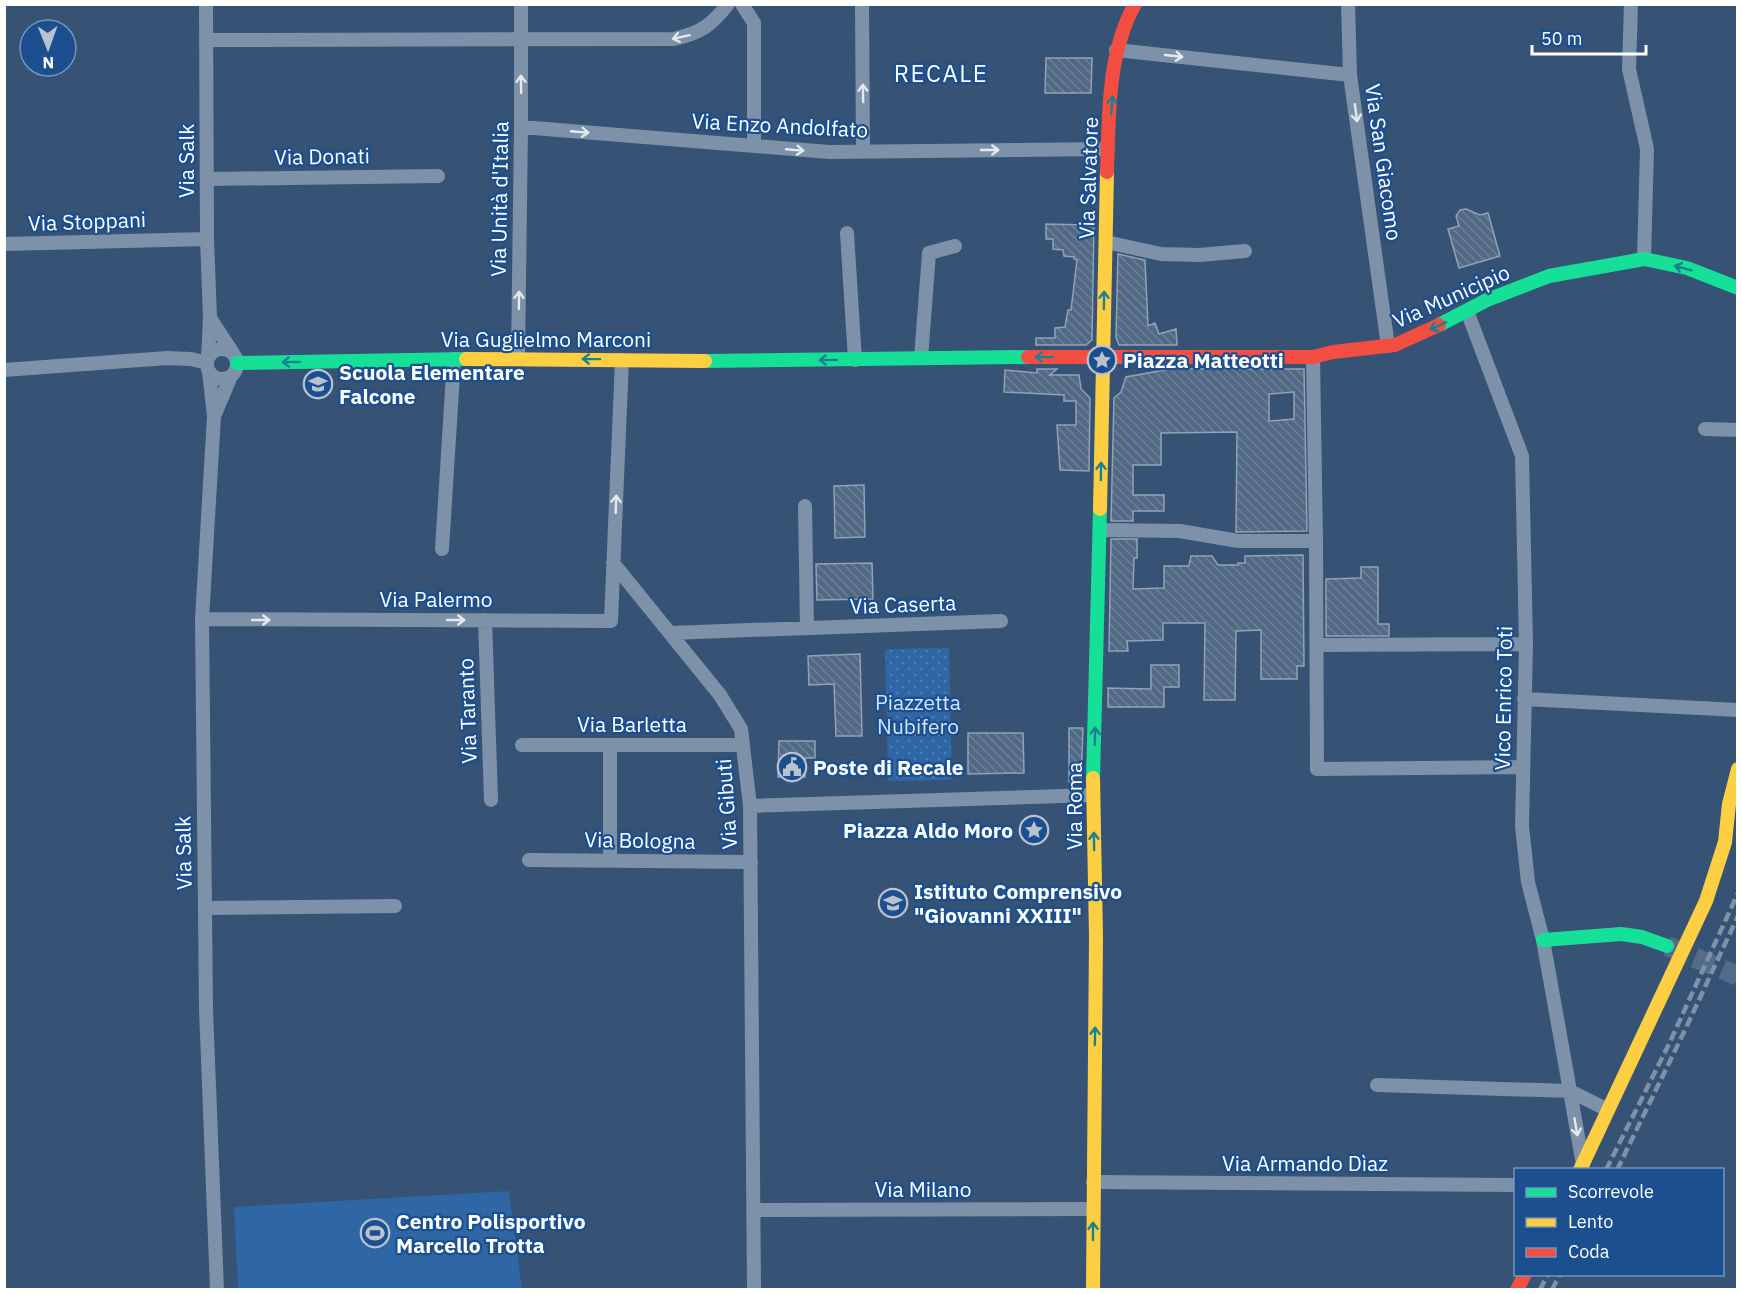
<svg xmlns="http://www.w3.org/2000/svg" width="1742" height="1294" viewBox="0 0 1742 1294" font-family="'IBM Plex Sans',sans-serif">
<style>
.green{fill:url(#green-dots)}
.pitch{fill:#2f66a5}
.building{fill:url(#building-back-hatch);stroke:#92a2b6;stroke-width:1.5;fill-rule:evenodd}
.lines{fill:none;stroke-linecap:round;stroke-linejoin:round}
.secondary-tunnel{stroke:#546c89;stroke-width:20;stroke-dasharray:20 10;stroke-linecap:butt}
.street{stroke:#7d92a8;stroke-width:14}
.fast{stroke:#16e098;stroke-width:14}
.slow{stroke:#ffcf43;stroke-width:14}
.jam{stroke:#f24e42;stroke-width:14}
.rail{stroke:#7e92a7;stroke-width:4.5;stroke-dasharray:10 4.5;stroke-linecap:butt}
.oneway{stroke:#e5e9ee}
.oneway2{stroke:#198292}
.labels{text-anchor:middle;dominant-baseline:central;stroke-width:4.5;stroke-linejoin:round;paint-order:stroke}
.street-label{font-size:21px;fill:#fff;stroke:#1b4f8f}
.poi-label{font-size:21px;font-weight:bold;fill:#fff;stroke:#1b4f8f;text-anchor:start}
.park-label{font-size:21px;fill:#cfe3fa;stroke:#1b4f8f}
.quarter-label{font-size:24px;letter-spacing:1.5px;fill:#fff;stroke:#1b4f8f}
</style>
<defs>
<pattern id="green-dots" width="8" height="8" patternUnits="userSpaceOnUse" patternTransform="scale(1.5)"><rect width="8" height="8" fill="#2f66a5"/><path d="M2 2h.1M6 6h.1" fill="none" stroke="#4e7db2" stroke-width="1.8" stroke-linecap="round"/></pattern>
<pattern id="building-back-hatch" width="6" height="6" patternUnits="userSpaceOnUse" patternTransform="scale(1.5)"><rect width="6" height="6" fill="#526984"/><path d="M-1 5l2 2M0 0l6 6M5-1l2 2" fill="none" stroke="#6c8096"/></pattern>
</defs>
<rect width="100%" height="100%" fill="#365274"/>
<path class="green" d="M949,648l3,132 -64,1 -3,-132z"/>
<path class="pitch" d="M509,1191l13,98h-284l-4,-82z"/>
<path class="building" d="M1046,58h46l-1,35h-46z
M1466,209l14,6 8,-2 12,43 -41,12 -11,-39 11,-3 -3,-10 4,-6z
M1088,221h6l-2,119 -6,5h-50v-7h19v-10l10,-1 3,-17h3l6,-50 -3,-1v-2l-10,-1 -1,-6 -10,-1v-10h-7v-15l42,1z
M1118,254l27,6 3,66 7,-3 4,11 17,-5 1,16h-58l-3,-8z
M1037,369h20l-7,6h29l2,14 9,9 -1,73 -29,-1 -3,-45h19v-24h-12v-6l-60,-3 1,-22 32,3z
M1170,369h134l3,162 -71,1 1,-100 -76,1v32h-28v30h31v16h-31v10h-22l3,-123 7,-6 5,-15zM1294,392v27l-25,2v-27z
M864,485l1,52 -30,1 -1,-52z
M1111,539h26v19h-3l-1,31 31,-1v-22h25l2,-10h21l6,9h20v-2h7v-7l58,-1 1,111h-7v13h-36v-49l-25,1 -1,69h-31l1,-77h-42v17l-36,1 1,10h-19z
M872,563l1,36 -56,1 -1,-36z
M1361,567h17v57h11v12h-63v-57l35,-1z
M860,654l2,82h-26l-2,-52 -25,1 -1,-29z
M1151,665h28v22h-15v20h-56v-19l43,1z
M1069,728h14l-2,54h-12z
M968,733h55l1,40 -56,1z
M779,741h36v17h-10v19h-27z"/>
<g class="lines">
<path class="secondary-tunnel" d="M1667,946l71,30"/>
<path class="street" d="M206,4l1,235 3,79 -2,40
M742,4l12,19v123
M862,4l1,148
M1348,4l2,71
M1631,4l-2,65 18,80 -3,110
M207,40l467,-1c26,-6 37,-13 54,-35
M1116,50l234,25 38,271
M521,127l308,25 279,-3
M207,179l231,-3
M847,233l8,127
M1106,242l55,12 38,1 46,-4
M4,244l203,-5
M210,318l23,35
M207 364a15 15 0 1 1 30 0a15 15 0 1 1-30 0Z
M1313,357l3,184 1,228 206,-2
M518,358l3,-231v-123
M921,358l8,-105 26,-7
M4,370l163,-12 24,1 16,4
M209,372l5,44 -12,203 4,390 11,281
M215,414l16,-38
M1705,429l33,1
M805,506l2,122
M1101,530l79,1 58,10h78
M442,549l12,-190
M613,563l107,132 21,34 9,77 4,484
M202,619l409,2 11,-261
M485,620l6,180
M670,633l331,-12
M1317,645l209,-1
M1524,699l214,11
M522,745h221
M610,745v116
M750,806l343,-11
M529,860l222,2
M205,908l190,-2
M1377,1085l193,6 -27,-151 -15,-58 -6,-56 4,-182 -4,-188 -55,-145
M1583,1165l-13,-74 38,19
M1093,1182l423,3
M753,1210l340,-1"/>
<path class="fast" d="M1439,325l48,-25 62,-24 95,-17 43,9 51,20
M705,361l323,-4
M237,363l229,-4
M1093,778l7,-269
M1543,940l78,-6 21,3 25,9"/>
<path class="slow" d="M466,359l239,2
M1100,509l7,-337
M1580,1170l126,-269 19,-59 4,-38 9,-35
M1093,1290l3,-353 -3,-159"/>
<path class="jam" d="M1107,172c2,-56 0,-118 28,-168
M1028,357h285l20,-5 62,-7 44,-20
M1517,1290l8,-16"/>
<path class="rail" d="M1606,1170l63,-126 69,-151
M1617,1170l68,-140 53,-114
M1540,1290l8,-16
M1552,1290l8,-16"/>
</g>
<defs><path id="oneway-shaft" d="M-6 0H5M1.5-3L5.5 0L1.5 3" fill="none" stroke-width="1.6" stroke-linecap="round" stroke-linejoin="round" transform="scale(1.5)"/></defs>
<g class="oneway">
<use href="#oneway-shaft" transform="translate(681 37) rotate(168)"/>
<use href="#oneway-shaft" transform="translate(1174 56) rotate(6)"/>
<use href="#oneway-shaft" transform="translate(521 84) rotate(-91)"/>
<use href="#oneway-shaft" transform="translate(863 93) rotate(-91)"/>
<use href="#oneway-shaft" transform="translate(1356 113) rotate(82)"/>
<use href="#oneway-shaft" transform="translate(580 132) rotate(5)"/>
<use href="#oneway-shaft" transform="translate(795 150) rotate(5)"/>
<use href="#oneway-shaft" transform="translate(990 150)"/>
<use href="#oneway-shaft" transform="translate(519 300) rotate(-89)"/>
<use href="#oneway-shaft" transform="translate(616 504) rotate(-88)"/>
<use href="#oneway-shaft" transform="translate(261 620)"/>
<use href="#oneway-shaft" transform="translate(456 620)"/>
<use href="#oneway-shaft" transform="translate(1576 1127) rotate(80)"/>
</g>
<g class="oneway2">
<use href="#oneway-shaft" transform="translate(1112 105) rotate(-85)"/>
<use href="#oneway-shaft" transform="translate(1683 268) rotate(-165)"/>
<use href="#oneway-shaft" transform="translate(1104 300) rotate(-89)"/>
<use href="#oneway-shaft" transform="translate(1438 326) rotate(155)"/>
<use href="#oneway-shaft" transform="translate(1044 357) rotate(-179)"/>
<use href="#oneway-shaft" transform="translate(591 359) rotate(-179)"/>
<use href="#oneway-shaft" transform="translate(828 360) rotate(179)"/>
<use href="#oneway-shaft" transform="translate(291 362) rotate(179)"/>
<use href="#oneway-shaft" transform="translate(1101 471) rotate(-89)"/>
<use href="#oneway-shaft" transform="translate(1095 736) rotate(-88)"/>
<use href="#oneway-shaft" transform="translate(1094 841) rotate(-91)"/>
<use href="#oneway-shaft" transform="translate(1095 1036) rotate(-89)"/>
<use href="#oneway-shaft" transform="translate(1093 1231) rotate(-90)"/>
</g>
<defs>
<g id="sight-ring" transform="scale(1.5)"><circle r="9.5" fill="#1b4f8f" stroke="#b9c2ce" stroke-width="1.5"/><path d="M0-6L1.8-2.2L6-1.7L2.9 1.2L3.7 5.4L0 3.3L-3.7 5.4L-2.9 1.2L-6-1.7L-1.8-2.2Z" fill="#b9c2ce"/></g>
<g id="school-ring" transform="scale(1.5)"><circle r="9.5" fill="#1b4f8f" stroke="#b9c2ce" stroke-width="1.5"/><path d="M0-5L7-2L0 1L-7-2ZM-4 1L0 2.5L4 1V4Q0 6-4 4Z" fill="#b9c2ce"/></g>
<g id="civic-ring" transform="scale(1.5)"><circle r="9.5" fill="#1b4f8f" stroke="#b9c2ce" stroke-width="1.5"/><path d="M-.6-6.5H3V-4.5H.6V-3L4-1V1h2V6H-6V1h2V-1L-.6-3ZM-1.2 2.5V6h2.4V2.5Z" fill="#b9c2ce"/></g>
<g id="stadium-ring" transform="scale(1.5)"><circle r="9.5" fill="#1b4f8f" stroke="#b9c2ce" stroke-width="1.5"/><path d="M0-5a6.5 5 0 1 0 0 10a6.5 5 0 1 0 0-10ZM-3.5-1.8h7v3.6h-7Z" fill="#b9c2ce"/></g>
</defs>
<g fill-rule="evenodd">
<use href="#sight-ring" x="1102" y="360"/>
<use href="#school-ring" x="318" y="384"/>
<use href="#civic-ring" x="792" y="767"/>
<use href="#sight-ring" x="1034" y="830"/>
<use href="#school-ring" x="893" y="903"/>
<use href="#stadium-ring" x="375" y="1233"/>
</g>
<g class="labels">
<g class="street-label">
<text transform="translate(780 125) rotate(3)">Via Enzo Andolfato</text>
<text transform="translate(322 156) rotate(-1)">Via Donati</text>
<text transform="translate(186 161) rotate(-90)">Via Salk</text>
<text transform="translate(1384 162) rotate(82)">Via San Giacomo</text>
<text transform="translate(1088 178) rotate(-88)">Via Salvatore</text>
<text transform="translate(499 199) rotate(-89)">Via Unità d'Italia</text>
<text transform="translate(87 221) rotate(-2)">Via Stoppani</text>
<text transform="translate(1451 296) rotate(-24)">Via Municipio</text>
<text x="546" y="339">Via Guglielmo Marconi</text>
<text x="436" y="599">Via Palermo</text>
<text transform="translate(903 604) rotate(-2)">Via Caserta</text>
<text transform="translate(1503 698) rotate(-89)">Vico Enrico Toti</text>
<text transform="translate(467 711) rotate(-92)">Via Taranto</text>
<text x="632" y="724">Via Barletta</text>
<text transform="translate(726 804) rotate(-94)">Via Gibuti</text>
<text transform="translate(1074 806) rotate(-90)">Via Roma</text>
<text transform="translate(640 840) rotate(1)">Via Bologna</text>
<text transform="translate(183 853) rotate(-91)">Via Salk</text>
<text x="1305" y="1163">Via Armando Dìaz</text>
<text x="923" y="1189">Via Milano</text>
</g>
<g class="poi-label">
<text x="1123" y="360">Piazza Matteotti</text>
<text x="339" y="372">Scuola Elementare<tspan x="339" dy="24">Falcone</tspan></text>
<text x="813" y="767">Poste di Recale</text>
<text x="1013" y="830" text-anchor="end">Piazza Aldo Moro</text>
<text x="914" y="891">Istituto Comprensivo<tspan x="914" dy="24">"Giovanni XXIII"</tspan></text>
<text x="396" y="1221">Centro Polisportivo<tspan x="396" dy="24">Marcello Trotta</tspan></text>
</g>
<g class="park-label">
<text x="918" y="702">Piazzetta<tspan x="918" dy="24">Nubifero</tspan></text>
</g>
<g class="quarter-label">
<text x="941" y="73">RECALE</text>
</g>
</g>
<rect width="1742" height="1294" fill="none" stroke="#ffffff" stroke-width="12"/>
<rect x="1514" y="1168" width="210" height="108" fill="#1b4f8f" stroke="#7695bc" stroke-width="1.5"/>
<rect x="1526" y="1188" width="30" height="9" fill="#16e098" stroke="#7695bc" stroke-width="1.5"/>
<text x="1568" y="1198" font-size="18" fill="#ffffff">Scorrevole</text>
<rect x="1526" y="1218" width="30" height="9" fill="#ffcf43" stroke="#7695bc" stroke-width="1.5"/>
<text x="1568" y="1228" font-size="18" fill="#ffffff">Lento</text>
<rect x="1526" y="1248" width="30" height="9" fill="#f24e42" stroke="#7695bc" stroke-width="1.5"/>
<text x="1568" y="1258" font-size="18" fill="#ffffff">Coda</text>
<g transform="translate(48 48) rotate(179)"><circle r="28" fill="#1b4f8f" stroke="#7695bc" stroke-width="1.5"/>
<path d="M0-4.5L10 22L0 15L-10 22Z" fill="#b9c2ce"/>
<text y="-9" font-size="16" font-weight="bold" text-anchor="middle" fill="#ffffff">N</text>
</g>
<path d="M1532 45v9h114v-9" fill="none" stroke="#ffffff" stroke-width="3"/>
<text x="1541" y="45" font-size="18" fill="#ffffff" stroke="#1b4f8f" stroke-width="4.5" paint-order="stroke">50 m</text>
</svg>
